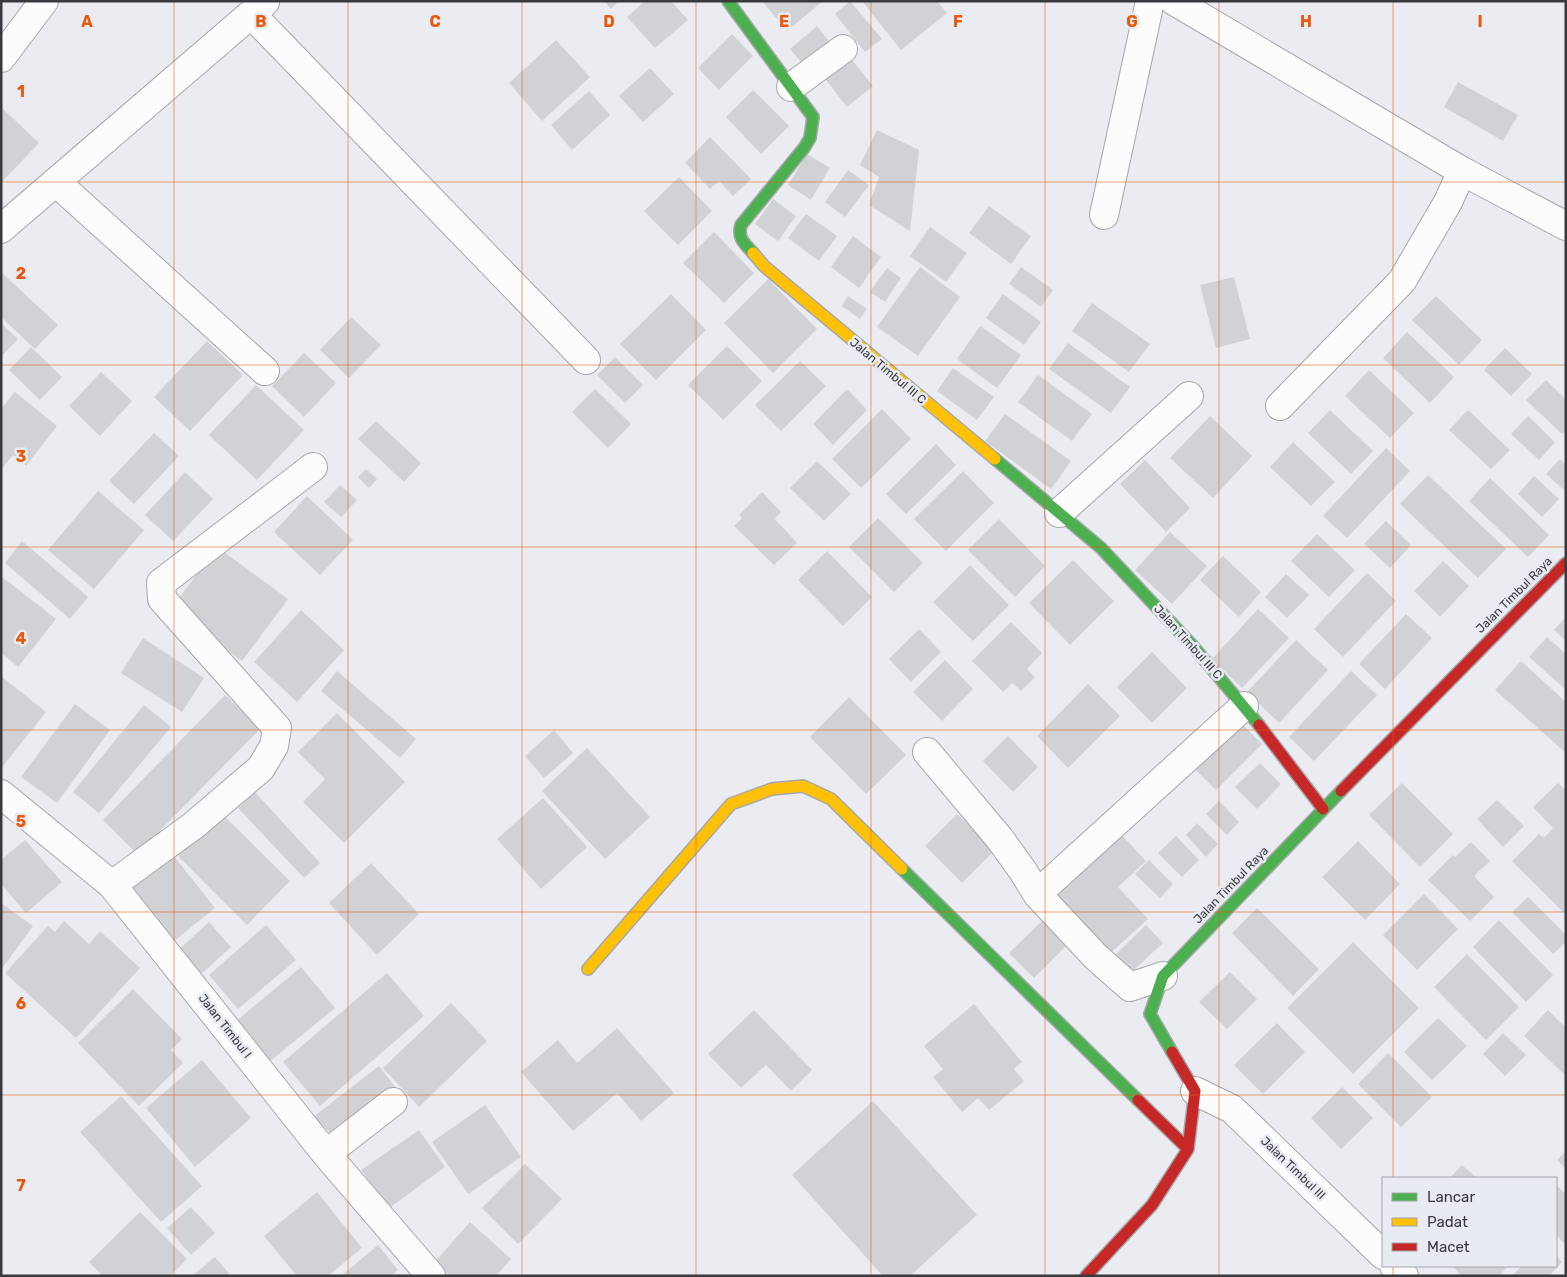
<svg xmlns="http://www.w3.org/2000/svg" width="1567" height="1277" viewBox="0 0 1567 1277" font-family="Rubik,sans-serif">
<style>
.building{fill:#d1d2d6}
.lines{fill:none;stroke-linecap:round;stroke-linejoin:round}
.street-casing{stroke:#a6a7aa;stroke-width:30}
.fast-casing{stroke:#a6a7aa;stroke-width:14}
.slow-casing{stroke:#a6a7aa;stroke-width:14}
.jam-casing{stroke:#a6a7aa;stroke-width:14}
.street{stroke:#fcfcfd;stroke-width:28}
.fast{stroke:#4caf50;stroke-width:11}
.slow{stroke:#ffc107;stroke-width:11}
.jam{stroke:#c62828;stroke-width:11}
.grid{fill:none;stroke:#e8590c;stroke-width:1;stroke-opacity:0.55}
.labels{text-anchor:middle;dominant-baseline:central;stroke-width:5;stroke-linejoin:round;paint-order:stroke}
.street-label{font-size:12px;fill:#393a3d;stroke:#e9ebf3}
.grid-label{font-size:16px;text-anchor:middle;font-weight:bold;fill:#e8590c;stroke:#e9ebf3;stroke-width:5;stroke-linejoin:round;paint-order:stroke}
</style>
<rect width="100%" height="100%" fill="#ebecf1"/>
<path class="building" d="M604,1h15l-8,8z
M645,1h26l17,19 -33,28 -28,-31z
M762,1h61l-36,30z
M850,1l32,38 -17,13 -30,-38z
M862,1h75l10,12 -46,37z
M817,26l18,23 -27,21 -18,-21z
M732,34l21,22 -34,34 -21,-22z
M556,40l34,37 -48,44 -33,-38z
M848,55l25,31 -26,21 -24,-31z
M650,68l24,26 -31,28 -24,-26z
M1458,82l60,33 -15,26 -59,-34z
M753,90l36,36 -28,28 -35,-37z
M589,91l21,24 -38,35 -21,-25z
M1,107l38,36 -38,40z
M877,130l42,20 -9,81 -41,-26 10,-28 -19,-12z
M710,137l41,42 -18,17 -14,-15 -9,8 -25,-26z
M807,154l23,14 -19,32 -23,-15z
M848,170l21,15 -24,32 -20,-15z
M679,177l33,34 -34,34 -34,-34z
M773,199l23,17 -18,25 -23,-17z
M989,206l42,30 -20,28 -42,-31z
M806,214l31,22 -18,25 -31,-23z
M930,227l37,26 -21,29 -36,-26z
M714,232l40,41 -30,30 -41,-40z
M853,236l28,21 -22,31 -28,-21z
M920,267l40,30 -42,59 -41,-29z
M1021,267l32,23 -12,17 -32,-23z
M887,268l14,10 -16,24 -15,-10z
M1,272l57,53 -23,24 -34,-32z
M1234,277l16,62 -34,9 -16,-63z
M768,279l49,50 -44,44 -49,-50z
M671,294l35,36 -50,50 -36,-36z
M1003,294l38,28 -17,23 -38,-27z
M848,296l19,13 -7,10 -18,-13z
M1436,296l46,44 -23,25 -47,-45z
M1092,303l58,41 -21,28 -57,-41z
M351,317l30,28 -32,33 -29,-28z
M1,323l17,16 -17,18z
M980,326l41,29 -24,33 -40,-29z
M1407,332l47,45 -24,26 -47,-45z
M207,341l36,34 -53,56 -36,-34z
M1068,343l62,44 -19,26 -62,-44z
M727,346l35,35 -39,39 -35,-35z
M31,347l31,30 -22,23 -31,-30z
M1505,348l27,26 -21,22 -27,-26z
M304,353l32,30 -32,34 -32,-31z
M615,357l28,28 -18,18 -28,-28z
M800,361l26,25 -45,45 -26,-26z
M953,368l41,29 -17,23 -40,-29z
M1369,370l45,43 -24,25 -45,-42z
M101,372l31,29 -32,35 -31,-30z
M1038,375l54,39 -20,27 -54,-39z
M1546,380l20,20v30l-4,4 -36,-34z
M256,385l48,45 -47,50 -48,-45z
M595,389l36,35 -23,24 -36,-36z
M847,389l20,21 -34,35 -20,-21z
M15,392l42,34 -31,40 -13,-11 -12,15v-61z
M882,409l29,30 -50,49 -29,-29z
M1330,410l43,41 -22,23 -43,-41z
M1468,410l42,40 -19,19 -42,-39z
M1005,414l66,47 -20,28 -66,-48z
M1210,416l42,40 -39,42 -43,-40z
M1528,416l27,26 -16,18 -28,-26z
M376,421l45,42 -17,19 -46,-43z
M154,433l25,23 -45,48 -25,-23z
M1293,442l42,40 -24,24 -41,-39z
M936,444l20,21 -50,49 -20,-20z
M1386,448l24,23 -63,67 -24,-22z
M1560,459l6,6v27l-20,-18z
M1145,460l45,48 -24,24 -46,-48z
M817,461l34,33 -27,27 -34,-33z
M366,469l11,10 -8,9 -11,-11z
M963,471l31,32 -48,48 -32,-32z
M185,472l28,27 -40,42 -28,-26z
M1428,475l78,74 -28,29 -78,-74z
M1534,476l25,23 -17,18 -24,-23z
M1490,478l59,57 -21,22 -59,-56z
M340,485l17,15 -16,17 -17,-15z
M98,491l46,39 -50,59 -46,-39z
M762,492l19,20 -6,7 22,24 -23,22 -40,-39 8,-8 -3,-3z
M307,496l46,44 -33,35 -46,-43z
M878,518l45,45 -29,29 -45,-45z
M999,519l46,47 -30,31 -47,-47z
M1386,521l25,24 -21,23 -26,-24z
M1170,532l37,34 -35,38 -37,-34z
M1317,534l38,36 -26,27 -38,-36z
M22,541l66,56 -18,22 -65,-56z
M217,547l71,52 -46,62 -71,-52z
M827,551l45,46 -29,29 -45,-46z
M1223,556l38,36 -22,25 -39,-37z
M1073,560l41,41 -44,44 -41,-42z
M1443,561l26,25 -29,31 -26,-26z
M970,565l39,40 -36,36 -40,-39z
M1367,573l29,28 -53,56 -29,-28z
M1286,574l23,21 -22,23 -22,-21z
M1,576l55,43 -38,48 -17,-14z
M1258,609l31,29 -47,50 -30,-29z
M301,610l43,40 -47,52 -43,-40z
M1406,614l26,24 -47,51 -26,-25z
M1566,617v24l-12,-11z
M1011,622l31,31 -15,16 8,8 -14,14 -9,-8 -9,9 -31,-31z
M919,629l22,23 -30,30 -22,-23z
M1547,637l19,17v36l-37,-33z
M143,638l61,40 -22,34 -61,-39z
M1296,640l32,30 -49,53 -32,-31z
M1152,652l35,36 -35,35 -35,-36z
M945,660l28,29 -31,32 -29,-29z
M1521,661l45,41v51l-71,-63z
M337,671l79,68 -16,19 -79,-67z
M1351,671l26,24 -63,66 -25,-24z
M1,676l45,36 -43,54 -2,-2z
M1088,684l32,32 -52,52 -31,-32z
M225,695l35,34 -123,125 -34,-34z
M849,697l57,58 -40,39 -56,-57z
M75,704l35,26 -53,73 -36,-26z
M144,705l27,22 -72,86 -26,-21z
M337,713l68,69 -61,61 -41,-41 22,-23 -27,-27z
M1239,721l23,23 -46,46 -23,-23z
M554,730l19,23 -29,25 -19,-22z
M1008,736l30,31 -25,25 -30,-31z
M587,748l63,69 -45,42 -63,-68z
M1260,763l21,21 -24,25 -22,-22z
M1402,783l51,51 -33,33 -51,-52z
M1558,783l8,7v125l-54,-54 27,-27 5,4 9,-10 -20,-21z
M255,792l65,71 -16,15 -66,-70z
M543,798l44,49 -46,42 -44,-50z
M1497,800l27,26 -21,21 -26,-28z
M1219,801l20,21 -12,13 -21,-21z
M217,809l73,72 -43,44 -73,-73z
M957,814l37,37 -32,32 -37,-37z
M1197,823l21,21 -12,13 -20,-22z
M1117,830l29,31 -28,26 30,32 -42,38 -58,-62z
M1176,836l23,24 -17,17 -24,-24z
M25,840l37,42 -36,31 -25,-29v-24z
M1358,841l42,43 -35,36 -43,-43z
M1471,842l19,19 -16,15 20,21 -24,24 -42,-41 25,-25 2,2z
M166,846l49,62 -41,33 -49,-61z
M1149,860l24,24 -13,14 -25,-24z
M371,863l48,51 -42,41 -48,-52z
M1424,894l34,35 -41,41 -34,-35z
M1528,897l38,38v7l-13,12 -41,-42z
M1,903l32,23 -32,44z
M1257,908l62,61 -26,27 -61,-63z
M1045,918l25,24 -36,36 -25,-25z
M1499,920l54,55 -27,27 -53,-55z
M64,921l25,23 11,-13 40,37 -64,70 -71,-65 43,-47 7,6z
M209,922l22,25 -34,31 -22,-25z
M266,925l30,35 -58,49 -29,-34z
M1146,925l17,18 -37,34 -16,-17z
M1353,942l66,66 -66,66 -66,-66z
M1467,954l52,53 -33,33 -52,-53z
M301,967l34,41 -67,55 -34,-40z
M1230,972l27,27 -30,30 -28,-27z
M387,973l37,43 -104,90 -37,-44z
M133,989l49,50 -11,11 12,13 -44,43 -61,-63z
M451,1003l36,38 -68,66 -36,-39z
M974,1004l48,58 -8,7 10,12 -35,29 -11,-12 -16,14 -29,-35 10,-8 -19,-23z
M754,1010l58,60 -21,21 -25,-26 -25,23 -33,-34z
M1548,1010l18,18v48l-42,-40z
M1438,1018l29,28 -35,34 -28,-28z
M1277,1023l28,29 -42,42 -29,-29z
M617,1028l57,65 -33,28 -24,-28 -44,38 -52,-59 37,-32 19,23z
M1503,1033l23,22 -21,21 -22,-22z
M1388,1053l44,44 -31,30 -43,-43z
M202,1060l49,58 -56,49 -49,-59z
M379,1066l17,22 -59,51 -24,-22z
M1342,1087l31,31 -32,31 -30,-31z
M121,1096l81,90 -41,36 -81,-90z
M873,1101l104,114 -67,61h-27l-91,-101z
M485,1105l36,52 -53,37 -36,-52z
M419,1130l26,37 -57,42 -27,-39z
M1566,1151v18l-9,-9z
M525,1164l37,35 -44,45 -36,-36z
M1462,1165l15,13h-27z
M1556,1185l10,9v51l-10,-10z
M317,1192l45,56 -34,28h-31l-33,-40z
M191,1207l24,26 -24,22 -24,-27z
M140,1212l47,47 -17,17h-67l-14,-14z
M470,1222l41,37 -15,17h-47l-15,-13z
M378,1245l20,25 -7,6h-50z
M1556,1256l6,6 -13,14h-37l10,-10h34z
M215,1257l16,19h-39z
M1452,1266h56l-9,10h-37z"/>
<g class="lines">
<g class="street-casing">
<path id="street" d="M1174,1l288,170 104,55
M251,14l335,346
M1,58l43,-57
M791,87l52,-38
M56,182l209,189
M1104,215l46,-214
M1,229l264,-227
M1280,406l122,-125 46,-79 14,-31
M1059,513l130,-117
M927,752l73,87 23,32 14,23 59,63 34,30 33,-11
M1,794l111,91 214,269 105,122
M112,885l82,-60 67,-57 13,-22 3,-18 -115,-129 -1,-16 152,-116
M1037,894l207,-188
M1195,1091l37,18 151,146
M326,1154l67,-52
M1394,1266l10,10"/>
</g>
<g class="fast-casing">
<path id="fast" d="M728,1l85,116 -3,21 -6,10 -63,77c-4,13 4,19 12,28
M995,459l106,89 91,97 67,80
M902,869l236,231
M1172,1052l-22,-38 13,-38 178,-185"/>
</g>
<g class="slow-casing">
<path id="slow" d="M753,253l11,13 231,193
M588,969l143,-165 41,-15 31,-3 28,13 71,70"/>
</g>
<g class="jam-casing">
<path id="jam" d="M1259,725l64,84
M1341,791l225,-228
M1138,1100l50,49
M1086,1276l66,-71 36,-56 7,-58 -23,-39"/>
</g>
<use href="#street" class="street"/>
<use href="#fast" class="fast"/>
<use href="#slow" class="slow"/>
<use href="#jam" class="jam"/>
</g>
<path class="grid" d="M174,1v1275M348,1v1275M522,1v1275M696,1v1275M871,1v1275M1045,1v1275M1219,1v1275M1393,1v1177M1,182h1565M1,365h1565M1,547h1565M1,730h1565M1,912h1565M1,1095h1565M1393,1266v10"/>
<g class="labels">
<g class="street-label">
<text transform="translate(888 371) rotate(40)">Jalan Timbul III C</text>
<text transform="translate(1514 595) rotate(-45)">Jalan Timbul Raya</text>
<text transform="translate(1188 642) rotate(48)">Jalan Timbul III C</text>
<text transform="translate(1231 885) rotate(-46)">Jalan Timbul Raya</text>
<text transform="translate(225 1026) rotate(52)">Jalan Timbul I</text>
<text transform="translate(1293 1168) rotate(44)">Jalan Timbul III</text>
</g>
</g>
<g class="grid-label">
<text x="87" y="27">A</text>
<text x="261" y="27">B</text>
<text x="435" y="27">C</text>
<text x="609" y="27">D</text>
<text x="784" y="27">E</text>
<text x="958" y="27">F</text>
<text x="1132" y="27">G</text>
<text x="1306" y="27">H</text>
<text x="1480" y="27">I</text>
<text x="21" y="97">1</text>
<text x="21" y="279">2</text>
<text x="21" y="462">3</text>
<text x="21" y="644">4</text>
<text x="21" y="827">5</text>
<text x="21" y="1009">6</text>
<text x="21" y="1191">7</text>
</g>
<rect width="1567" height="1277" fill="none" stroke="#393a3d" stroke-width="5"/>
<rect x="1382" y="1177" width="175" height="90" fill="#e9ebf3" stroke="#a3a4aa"/>
<rect x="1392" y="1193" width="25" height="8" fill="#4caf50" stroke="#a3a4aa"/>
<text x="1427" y="1202" font-size="15" fill="#393a3d">Lancar</text>
<rect x="1392" y="1218" width="25" height="8" fill="#ffc107" stroke="#a3a4aa"/>
<text x="1427" y="1227" font-size="15" fill="#393a3d">Padat</text>
<rect x="1392" y="1243" width="25" height="8" fill="#c62828" stroke="#a3a4aa"/>
<text x="1427" y="1252" font-size="15" fill="#393a3d">Macet</text>
</svg>
